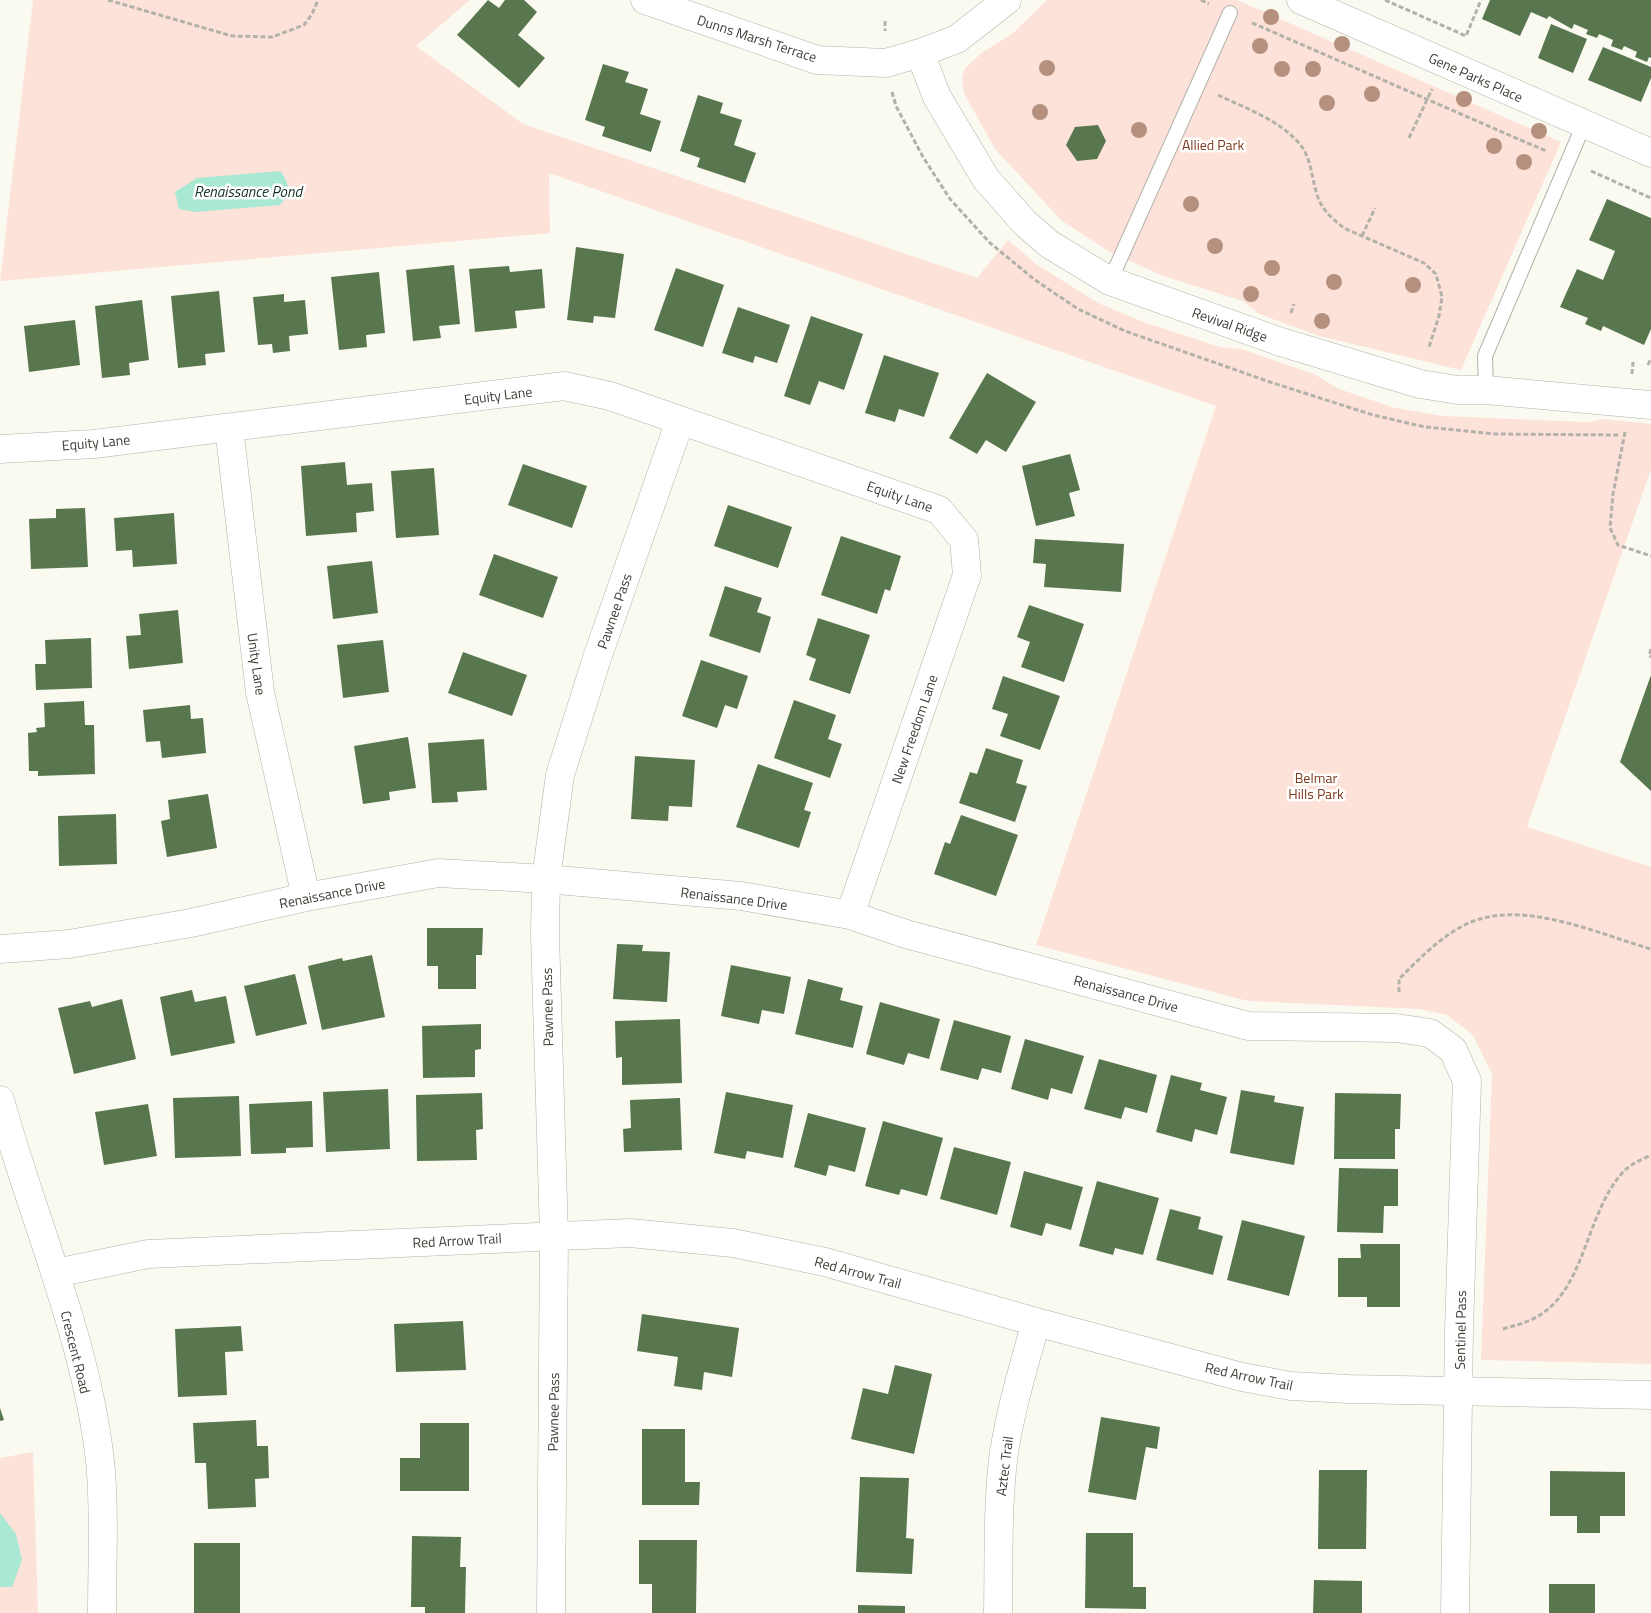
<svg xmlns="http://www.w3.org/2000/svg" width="1651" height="1613" viewBox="0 0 1651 1613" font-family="'Titillium Web',sans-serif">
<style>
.green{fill:#fde2d9}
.water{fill:#a9e8d2}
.building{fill:#58774f}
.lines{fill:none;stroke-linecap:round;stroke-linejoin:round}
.service-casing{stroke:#b1b1a9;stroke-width:16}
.minor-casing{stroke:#b1b1a9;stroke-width:29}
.path{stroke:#b2b2ab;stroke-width:3;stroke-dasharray:5 2.5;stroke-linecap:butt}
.service{stroke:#fff;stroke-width:14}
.minor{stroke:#fff;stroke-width:28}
.tree{fill:#b5907f}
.labels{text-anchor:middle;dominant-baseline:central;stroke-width:5;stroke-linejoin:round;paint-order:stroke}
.street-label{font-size:14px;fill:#3d3d3a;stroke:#fffffe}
.park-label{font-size:14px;fill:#7c3a21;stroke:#fffffe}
.water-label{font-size:15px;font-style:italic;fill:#112f26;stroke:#fffffe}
</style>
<rect width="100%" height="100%" fill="#fafaf1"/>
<path class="green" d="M33,0h437l-54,46 107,78 454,154 31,-38 28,24 62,39 48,20 74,24 21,2 73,25 25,15 56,19 48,8 144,6 17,-3 47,5v45l-124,358 124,40v497l-170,-4 11,-286 -19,-39 -26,-20 -28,-6 -171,-8 -212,-56 180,-539 -667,-233 1,60 -550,48z
M1047,0h190l324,142 -100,228 -142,-34 -60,-22 -16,-13 -80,-25 -55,-25 -47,-31 -66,-71 -31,-56 -2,-16 4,-10 17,-15 30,-19z
M33,1452l5,161h-38v-155z"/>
<path class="water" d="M280,171c10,12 11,22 0,34l-85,7 -16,-3 -4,-17 22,-14z
M0,1513l16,21 6,26 -10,27h-12z"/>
<path class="building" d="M488,0l11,8 6,-8h19l13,12 -19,23 27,23 -26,30 -62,-53z
M1490,0h161v58l-2,-1 -2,5 -12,-5 2,-5 -13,-6 -2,4 -11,-4 2,-6 -14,-6 -2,4 -11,-4 2,-4 -14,-6 -2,5 -23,-13 -2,3 -16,-7 -11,24 -38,-17z
M1551,24l36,15 -14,34 -35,-15z
M1603,47l48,20v11l-10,24 -53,-22z
M603,64l26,8 -4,10 23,7 -8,25 21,7 -10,31 -49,-16 3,-9 -20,-7z
M698,95l25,8 -3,10 22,7 -8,25 22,8 -11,30 -48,-16 3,-9 -20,-7z
M1098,125l8,16 -9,18 -20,2 -11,-16 9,-18z
M1607,199l44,19v111l-7,16 -41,-19 -2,5 -16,-7 3,-6 -28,-11 17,-38 26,11 12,-29 -26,-11z
M576,247l48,7 -9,64 -21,-2 -1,7 -26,-3z
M454,265l6,59 -21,2 2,12 -28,3 -7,-71z
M509,266l1,6 32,-3 3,39 -30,3 2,17 -42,4 -6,-63z
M676,268l48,17 -21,62 -49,-17z
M379,272l6,61 -19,2 1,12 -28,3 -8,-73z
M219,291l6,61 -20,2 1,11 -28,3 -7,-72z
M284,294v8l21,-2 3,34 -19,2 1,15 -17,2 -1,-9 -14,1 -5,-48z
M142,300l7,60 -20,3 1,12 -28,3 -7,-72z
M738,307l52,18 -13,38 -22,-7 -2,7 -31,-10z
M811,316l52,18 -19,56 -25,-9 -9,24 -26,-9z
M75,320l5,45 -51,7 -5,-46z
M884,355l55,18 -15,44 -25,-8 -4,13 -30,-9z
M987,373l49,29 -30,50 -20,-12 -9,14 -28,-16z
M1070,454l10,36 -11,3 6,23 -39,10 -14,-60z
M345,462l2,23 25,-2 2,28 -18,2 1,19 -51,4 -5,-70z
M523,464l64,22 -15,42 -64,-23z
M434,468l5,67 -43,3 -5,-67z
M728,505l64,22 -14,41 -64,-22z
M85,508l3,59 -57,2 -2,-50 27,-1v-9z
M174,513l3,51 -44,3 -1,-17 -16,1 -2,-33z
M841,536l60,20 -11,35 -5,-2 -8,25 -56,-19z
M1035,539l89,5 -3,48 -77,-5 2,-23 -13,-1z
M494,554l64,23 -15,41 -64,-23z
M372,561l6,52 -45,6 -6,-53z
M725,586l37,12 -5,14 14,5 -11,36 -51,-17z
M1029,605l55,19 -20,58 -43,-15 9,-25 -13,-5z
M178,610l5,53 -54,6 -3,-33 15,-1 -2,-21z
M818,618l52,17 -20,59 -41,-14 7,-21 -10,-4z
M91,638l1,50 -56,2 -1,-26h11l-1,-24z
M383,640l6,52 -46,6 -6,-53z
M463,652l64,23 -15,41 -64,-23z
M701,660l47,16 -11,33 -12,-4 -8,23 -35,-12z
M1651,675v116l-31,-29z
M1003,676l57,20 -20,54 -40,-14 8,-22 -16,-5z
M794,700l42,15 -8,24 14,5 -12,34 -56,-20z
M84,701l1,24h9l1,49 -57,2v-5h-9l-1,-38 9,-1 -1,-4 9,-1 -1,-24z
M190,705l1,14 12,-1 3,35 -44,5 -2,-17 -14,1 -3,-32z
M408,737l8,51 -27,4 1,8 -27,4 -9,-58z
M484,739l3,51 -30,2 1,10 -26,1 -4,-60z
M986,748l37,12 -7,23 11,3 -12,36 -56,-19 11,-31 7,2z
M635,756l60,4 -3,47 -23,-1 -1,15 -37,-2z
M758,764l55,19 -9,27 7,2 -12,36 -63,-21z
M208,794l9,54 -50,9 -6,-36 9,-2 -2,-19z
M116,814l1,50 -58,2 -1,-50z
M961,815l57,20 -22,61 -62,-22 11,-32 5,2z
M427,928h56l-1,27h-6v34h-38v-23h-11z
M617,944l26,1 -1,6 28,1 -3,50 -54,-3z
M372,955l13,62 -63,13 -14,-64 34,-8 1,3z
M731,965l60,12 -7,37 -22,-4 -3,14 -38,-8z
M295,974l12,50 -51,12 -12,-50z
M808,979l35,9 -3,12 23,6 -10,42 -58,-14z
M192,990l3,12 31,-6 9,47 -64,13 -11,-59z
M122,999l14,60 -62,15 -16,-66 32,-7 2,6z
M880,1002l60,17 -11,40 -21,-6 -4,12 -38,-11z
M680,1019l2,64 -60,2v-28l-6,1 -1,-37z
M954,1020l57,16 -10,37 -19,-5 -4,12 -38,-10z
M481,1024v25l-6,1v27l-52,1 -1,-52z
M1025,1039l59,17 -12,38 -21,-6 -3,12 -37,-11z
M1099,1059l58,16 -10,38 -22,-6 -4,12 -37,-10z
M1171,1075l31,8 -2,7 27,7 -10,38 -22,-6 -3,13 -36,-10z
M388,1089l2,60 -64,3 -3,-60z
M1241,1090l34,6 -1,6 30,5 -10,58 -64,-12z
M726,1092l67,13 -10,53 -36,-7 -2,8 -31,-6z
M482,1093l1,36 -7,1 1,30 -60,1 -1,-66z
M1335,1093l66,1 -1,35h-5v30h-61z
M239,1096l2,60 -66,2 -2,-60z
M680,1098l2,52 -58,2 -1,-23 8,-1 -1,-28z
M312,1101l1,46 -27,1v5l-35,1 -2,-50z
M148,1104l9,52 -53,9 -9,-53z
M808,1113l58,15 -11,44 -26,-7 -3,11 -32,-9z
M883,1121l60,17 -16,58 -26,-7 -2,6 -34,-9z
M954,1147l57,15 -14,53 -57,-16z
M1339,1168l59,1v37h-14l-1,27 -46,-1z
M1024,1171l59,16 -12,43 -25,-7 -4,13 -32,-9z
M1097,1181l62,17 -16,57 -28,-7 -2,7 -34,-9z
M1170,1209l31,8 -3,12 25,7 -10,39 -57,-15z
M1242,1220l63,16 -16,60 -62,-16z
M1360,1244h40v63h-33v-10h-29v-39h23z
M642,1314l97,14 -7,49 -28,-5 -2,18 -28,-4 4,-29 -41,-6z
M463,1321l3,49 -70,2 -2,-48z
M241,1326l2,25 -18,1 2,43 -49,2 -3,-68z
M895,1365l37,9 -18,80 -63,-15 12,-51 25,6z
M0,1408l4,12 -4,1z
M1101,1417l59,10 -3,22 -11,-2 -10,53 -48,-8z
M256,1420l1,26h11l1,32 -14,1 1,28 -48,2 -2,-46h-11l-2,-40z
M420,1423h49v68h-69v-33h20z
M642,1429h43v53h15l-1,23h-57z
M1319,1470h48l-1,79h-48z
M1550,1471l75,1v44h-25v17h-23v-17h-27z
M860,1477l49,1 -3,60 8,1 -2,35 -56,-2z
M1086,1533h47v54h13v22l-61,-1z
M412,1536l49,1 -1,30h6l-1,46h-40v-6h-14z
M639,1540h58l-1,73h-44v-29h-13z
M194,1543h46v70h-46z
M1314,1580l48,1v32h-49z
M1549,1584h46v29h-46z
M858,1605l47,1v7h-47z"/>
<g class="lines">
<g class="service-casing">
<path id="service" d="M1110,281l120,-268
M1486,390l-1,-34 99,-232"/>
</g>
<g class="minor-casing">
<path id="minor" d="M645,0l172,60 69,3 34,-10 37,-14 50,-39
M1301,0l350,153
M920,53l17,44 49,82 39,44 24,21 61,37 171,61 139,42 38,6h28l165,15
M229,428l31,264 46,205
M0,449l94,-5 470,-58 46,10 329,114 25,30 3,35 -117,340
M0,949l69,-5 122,-21 115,-26 132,-24 108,6 195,17 109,19 56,19 342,92 148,2 34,5 23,17 14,31 -8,248 -4,284
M0,1100c33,120 86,237 100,361 5,48 2,103 2,152
M56,1273l92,-19 482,-21 103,10 92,19 211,60 206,55 49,9 58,3 302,6
M551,1613l3,-378 -9,-301 1,-55 14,-104 37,-117 83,-237
M998,1613c1,-53 -1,-108 6,-161 7,-44 20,-87 32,-130"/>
</g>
<path class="path" d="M108,0l124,36 40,1 32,-12 8,-11 6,-14
M1201,0l8,4
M1385,0l81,36 15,-36
M885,21v10
M1252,23l294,128
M892,92l4,14 27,51 27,42 40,44 45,37 43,29 47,22 145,51 103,33 52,12 71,7 123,1
M1218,95c27,13 59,24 80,47 15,16 13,39 21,58 5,12 15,20 25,28l80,35 12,11 6,23 -3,19 -10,31
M1409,138l23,-49
M1591,171l60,27
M1362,236l13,-28
M1291,313l3,-9
M1648,365l3,-7
M1632,374l1,-12
M1625,432l-12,62 -3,34 8,17 33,11
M1651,649l-2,7 2,1
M1399,992v-13c21,-21 47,-48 75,-58 53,-20 125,13 177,28
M1503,1329c8,-3 17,-4 25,-8 59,-23 55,-108 97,-151 6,-6 18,-11 26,-15"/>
<use href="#service" class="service"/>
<use href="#minor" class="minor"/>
</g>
<g class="tree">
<circle cx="1271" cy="17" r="8"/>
<circle cx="1342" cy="44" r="8"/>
<circle cx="1260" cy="46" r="8"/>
<circle cx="1047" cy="68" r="8"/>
<circle cx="1282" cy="69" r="8"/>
<circle cx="1313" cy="69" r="8"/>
<circle cx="1372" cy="94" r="8"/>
<circle cx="1464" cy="99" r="8"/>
<circle cx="1327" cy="103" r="8"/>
<circle cx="1040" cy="112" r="8"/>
<circle cx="1139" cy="130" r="8"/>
<circle cx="1539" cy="131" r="8"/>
<circle cx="1494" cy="146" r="8"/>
<circle cx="1524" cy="162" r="8"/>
<circle cx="1191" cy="204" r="8"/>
<circle cx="1215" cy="246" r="8"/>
<circle cx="1272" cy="268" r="8"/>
<circle cx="1334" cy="282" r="8"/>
<circle cx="1413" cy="285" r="8"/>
<circle cx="1251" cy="294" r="8"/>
<circle cx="1322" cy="321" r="8"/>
</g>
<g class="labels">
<g class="street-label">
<text transform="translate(757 38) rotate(18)">Dunns Marsh Terrace</text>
<text transform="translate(1476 77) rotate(24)">Gene Parks Place</text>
<text transform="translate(1230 324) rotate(19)">Revival Ridge</text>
<text transform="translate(498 395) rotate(-7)">Equity Lane</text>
<text transform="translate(96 442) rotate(-5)">Equity Lane</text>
<text transform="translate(900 496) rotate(19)">Equity Lane</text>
<text transform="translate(614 611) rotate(-71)">Pawnee Pass</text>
<text transform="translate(257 664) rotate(82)">Unity Lane</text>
<text transform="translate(914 729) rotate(-71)">New Freedom Lane</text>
<text transform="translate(332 893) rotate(-11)">Renaissance Drive</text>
<text transform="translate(734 898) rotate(7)">Renaissance Drive</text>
<text transform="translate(1126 993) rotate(15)">Renaissance Drive</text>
<text transform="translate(547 1007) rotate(-91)">Pawnee Pass</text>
<text transform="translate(457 1240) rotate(-3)">Red Arrow Trail</text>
<text transform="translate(858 1272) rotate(15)">Red Arrow Trail</text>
<text transform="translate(1460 1330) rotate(-89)">Sentinel Pass</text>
<text transform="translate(76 1352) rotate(76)">Crescent Road</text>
<text transform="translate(1249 1376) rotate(12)">Red Arrow Trail</text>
<text transform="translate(553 1412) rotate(-89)">Pawnee Pass</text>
<text transform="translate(1004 1466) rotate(-83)">Aztec Trail</text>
</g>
<g class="park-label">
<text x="1213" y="144">Allied Park</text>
<text x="1316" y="777">Belmar<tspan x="1316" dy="16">Hills Park</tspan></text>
</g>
<g class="water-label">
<text x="248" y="191">Renaissance Pond</text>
</g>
</g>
</svg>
